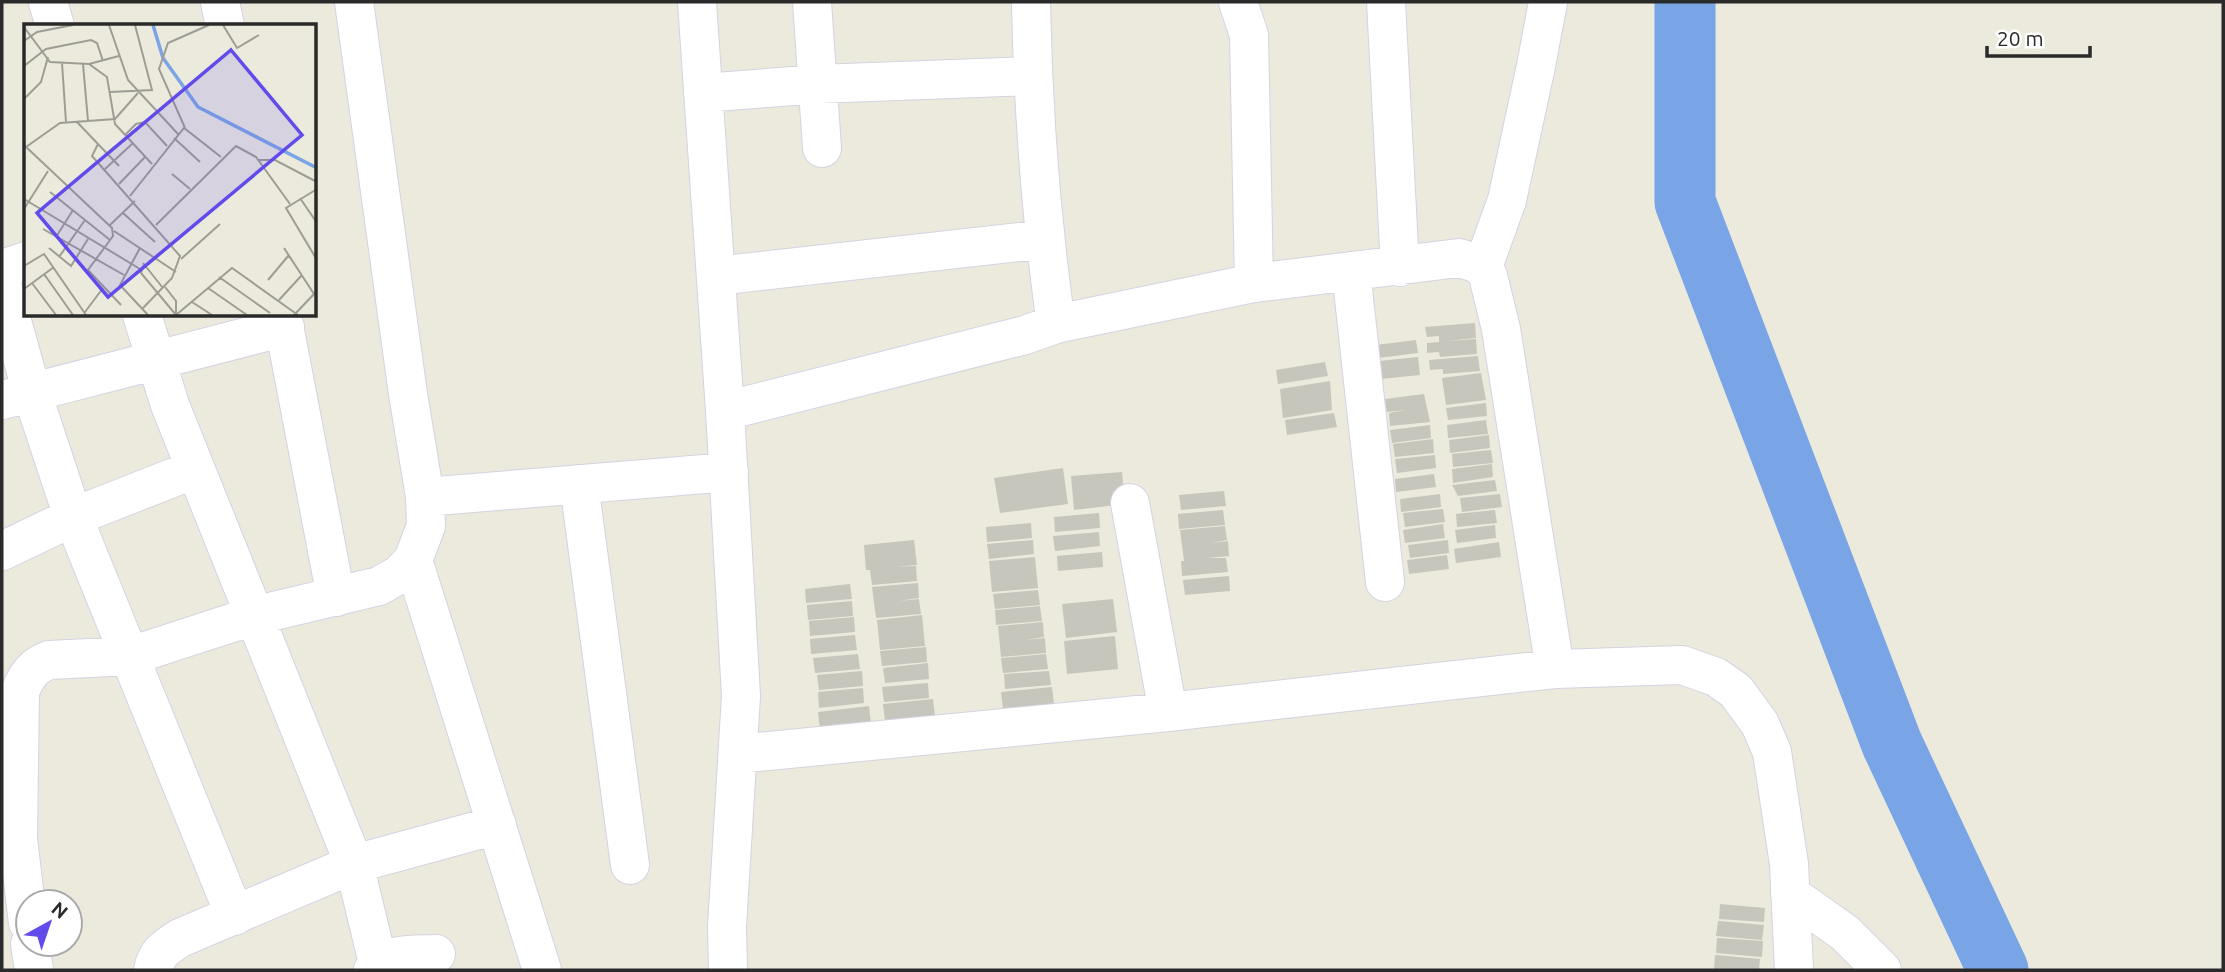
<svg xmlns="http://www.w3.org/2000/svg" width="2225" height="972" viewBox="0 0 2225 972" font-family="Ubuntu,sans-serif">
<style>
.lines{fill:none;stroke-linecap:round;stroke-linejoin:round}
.river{stroke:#79a4e5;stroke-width:61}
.building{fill:#c7c6bd}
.minor-casing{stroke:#d5d3e2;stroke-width:40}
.minor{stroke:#fff;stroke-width:38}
.inset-river{fill:none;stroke:#79a4e5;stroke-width:3.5}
.inset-road{fill:none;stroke:#9e9d95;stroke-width:2}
.view{fill:#624beb;fill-opacity:0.15;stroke:#624beb;stroke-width:3.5}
.inset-edge{fill:none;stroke:#2a2a2a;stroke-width:3.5}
</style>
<rect width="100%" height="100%" fill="#ebeadd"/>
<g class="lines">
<path class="river" d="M1685,2v200l207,542 106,226"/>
</g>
<path class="building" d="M1475,323l1,15 -30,3 30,-2 1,15 -37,3 -1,-5 -12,1v-10l12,-1v-6l-12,1 -2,-10z
M1416,340l2,13 -40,5 -2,-13z
M1478,356l2,15 -37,3v-5l-13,1 -1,-10z
M1418,357l2,18 -39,4 -2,-18z
M1325,362l3,14 -50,8 -2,-14z
M1481,373l5,27 -40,5 -4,-27z
M1330,381l2,29 -49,8 -3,-29z
M1424,394l6,28 -40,4 -1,-13 17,-3 -19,2 -2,-13z
M1486,403l1,13 -39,4 -2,-12z
M1334,413l3,14 -50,8 -2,-15z
M1486,420l2,14 -40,4 -1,-13z
M1430,425l1,13 -39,5 -2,-13z
M1489,435l1,13 -40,5 -1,-13z
M1433,439l1,14 -39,4 -2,-13z
M1491,450l2,13 -40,4 -1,-13z
M1435,455l1,13 -39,5 -2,-14z
M1492,464l1,13 -40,6 -1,-14z
M1063,468l5,36 -68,9 -6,-35z
M1122,472l3,32 -51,6 -3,-34z
M1434,474l2,13 -40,5 -1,-13z
M1495,480l2,11 -39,5 -6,-11z
M1224,491l2,15 -45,4 -2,-15z
M1440,494l1,13 -40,5 -1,-13z
M1500,494l2,13 -40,5 -2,-14z
M1443,509l2,13 -40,5 -2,-14z
M1223,510l2,15 -46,4 -1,-15z
M1495,510l2,13 -40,4 -1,-13z
M1099,513l1,15 -45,4 -1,-15z
M1031,523l1,15 -45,4 -1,-15z
M1443,524l2,14 -40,5 -2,-13z
M1495,525l1,13 -39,5 -2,-13z
M1225,526l2,14 -15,3 16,-2 1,15 -22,2h19l2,14 -46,4 -1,-15h3l-4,-31z
M1099,532l1,14 -45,5 -2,-15z
M914,540l3,25 -21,2 20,-1 1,15 -45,4 -2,-15h-4l-2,-25z
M1033,540l1,14 -45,5 -2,-15z
M1448,540l1,13 -39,5 -2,-13z
M1499,542l2,15 -45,6 -2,-14z
M1102,552l1,15 -45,4 -1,-15z
M1447,555l2,14 -40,5 -2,-14z
M1035,557l3,31 -46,4 -3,-31z
M1229,576l1,15 -45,4 -2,-15z
M918,583l1,15 -20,3 20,-2 2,15 -45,4 -4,-31z
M850,584l2,15 -46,4 -1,-14z
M1038,590l2,15 -45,4 -2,-15z
M1113,599l4,33 -51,6 -4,-34z
M852,601l1,15 -45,4 -1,-15z
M1040,606l2,15 -46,4 -1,-15z
M922,615l3,31 -45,4 -3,-30z
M854,617l1,15 -45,4 -1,-15z
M1043,622l1,15 -19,3 20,-2 1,15 -45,4 -3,-31z
M855,635l2,15 -46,4 -1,-15z
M1115,636l3,33 -51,5 -3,-33z
M926,647l1,15 -45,4 -2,-15z
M858,654l2,15 -45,4 -2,-15z
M1046,654l2,15 -45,4 -2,-15z
M928,663l1,16 -44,4 -2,-15z
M862,671l1,15 -44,4 -2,-15z
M1049,671l2,14 -46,4 -1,-15z
M928,683l1,15 -45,4 -2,-15z
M1052,687l3,26 -51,6 -3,-27z
M863,688l1,15 -45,5 -1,-16z
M933,699l3,26 -50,5 -3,-26z
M869,706l3,27 -51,5 -3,-26z
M1720,904l45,4 -1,14 -45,-3z
M1718,921l46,4 -2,15 -46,-4z
M1717,938l46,3 -1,16 -46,-4z
M1715,955l45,4 -1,11h-45z"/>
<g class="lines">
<g class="minor-casing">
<path id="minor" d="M48,2l7,24
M220,2l5,24
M697,2l28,409 16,285 -14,231 1,43
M812,2l10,146
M1031,2c2,107 10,216 25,322
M1238,2l11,33 5,248
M1386,2l14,265
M703,93l115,-9 215,-8
M1483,267l24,-67 29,-134 12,-64
M2,269l24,-8
M1351,271l34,311
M716,276l329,-37
M2,285l30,108 41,124 162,399
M142,315l28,90 184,459 24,99
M282,315l54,282
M2,400l283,-73
M725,411l300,-76 31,-11 198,-41 205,-25 14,4 10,5 5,9 13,53 54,340
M579,484l51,381
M425,497l304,-25
M1130,503l38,209
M2,551l71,-34 122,-48
M413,560l129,410
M738,754l430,-42 387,-43 127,-4 34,12 20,14 24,33 12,28 17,112 5,106
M1790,894l55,39 37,37
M28,923l-10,-84 2,-147c6,-16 13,-26 29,-32l81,-4 123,-40 126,-30 21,-12 13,-14 13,-34 -1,-29 -17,-103 -54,-392
M30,944l4,26
M153,970c3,-17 13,-23 27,-32l174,-74 143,-39
M373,970c12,-18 43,-15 63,-16"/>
</g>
<use href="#minor" class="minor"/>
</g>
<g transform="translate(24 24)">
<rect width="292" height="292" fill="#ebeadd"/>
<path class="inset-river" d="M129,1l10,33 35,49 119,61"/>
<path class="inset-road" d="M85,1l19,55 50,54M199,1l14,23 22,-13M0,3l26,35 39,2 30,-8M0,17l13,-9 36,-7M38,39l4,59M59,40l5,57M65,40l18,13 8,47 37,40M0,42l22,-17 45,-9 6,3 6,18M86,68l42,-2 -17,-65M0,75l17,-17 7,-25M53,98l42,44M161,104l-26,-59 9,-26 41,-18M101,111l11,-11 9,-2 22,24M150,114l26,24M74,120l-6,12 88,100 -8,22 -29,30M0,121l88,83 1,8 -25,34 33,35M2,123l34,-24 55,-4 23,-26M234,136h17l42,22M81,145l27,-25M148,150l18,15M95,160l26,-27M293,165l-31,19 31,52M26,168l60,48M106,172l54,-68 37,29M276,174l17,25M0,175l116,70M0,185l24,-38M99,189l32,29M86,201l25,-24M132,201l80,-79 20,11 34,47M19,205l81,46M90,207l62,41M32,213l17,-27M25,224l22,18 17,-27M116,224l-20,37 28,30M260,224l30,46M35,233l26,-37M157,235l39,-35M119,239l20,25M120,240l-3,9 35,42M0,242l20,-12 42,61M20,250l29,41M195,253l51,36M244,256l21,-25M8,259l24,32M141,263l11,14v14M184,264l39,27M0,265l30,-22M255,276l23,-25M168,278l20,13M61,288l18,-24M152,291l56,-47 66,47M270,291l21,-22"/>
<path class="view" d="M207,26l71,85 -194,162 -71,-84z"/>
<rect width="292" height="292" class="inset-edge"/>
</g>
<rect width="2225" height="972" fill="none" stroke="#2a2a2a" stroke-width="7"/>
<g transform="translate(49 923) rotate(40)"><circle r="33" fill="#ffffff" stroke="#aaaaaa" stroke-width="2"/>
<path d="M0-5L12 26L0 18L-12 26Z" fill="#624beb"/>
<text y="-10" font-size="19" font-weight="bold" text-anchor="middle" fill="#2a2a2a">N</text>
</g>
<path d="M1987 46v10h103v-10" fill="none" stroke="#2a2a2a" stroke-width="3.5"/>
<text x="1997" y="46" font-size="21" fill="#2a2a2a" stroke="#ffffff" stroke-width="5" paint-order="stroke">20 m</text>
</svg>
